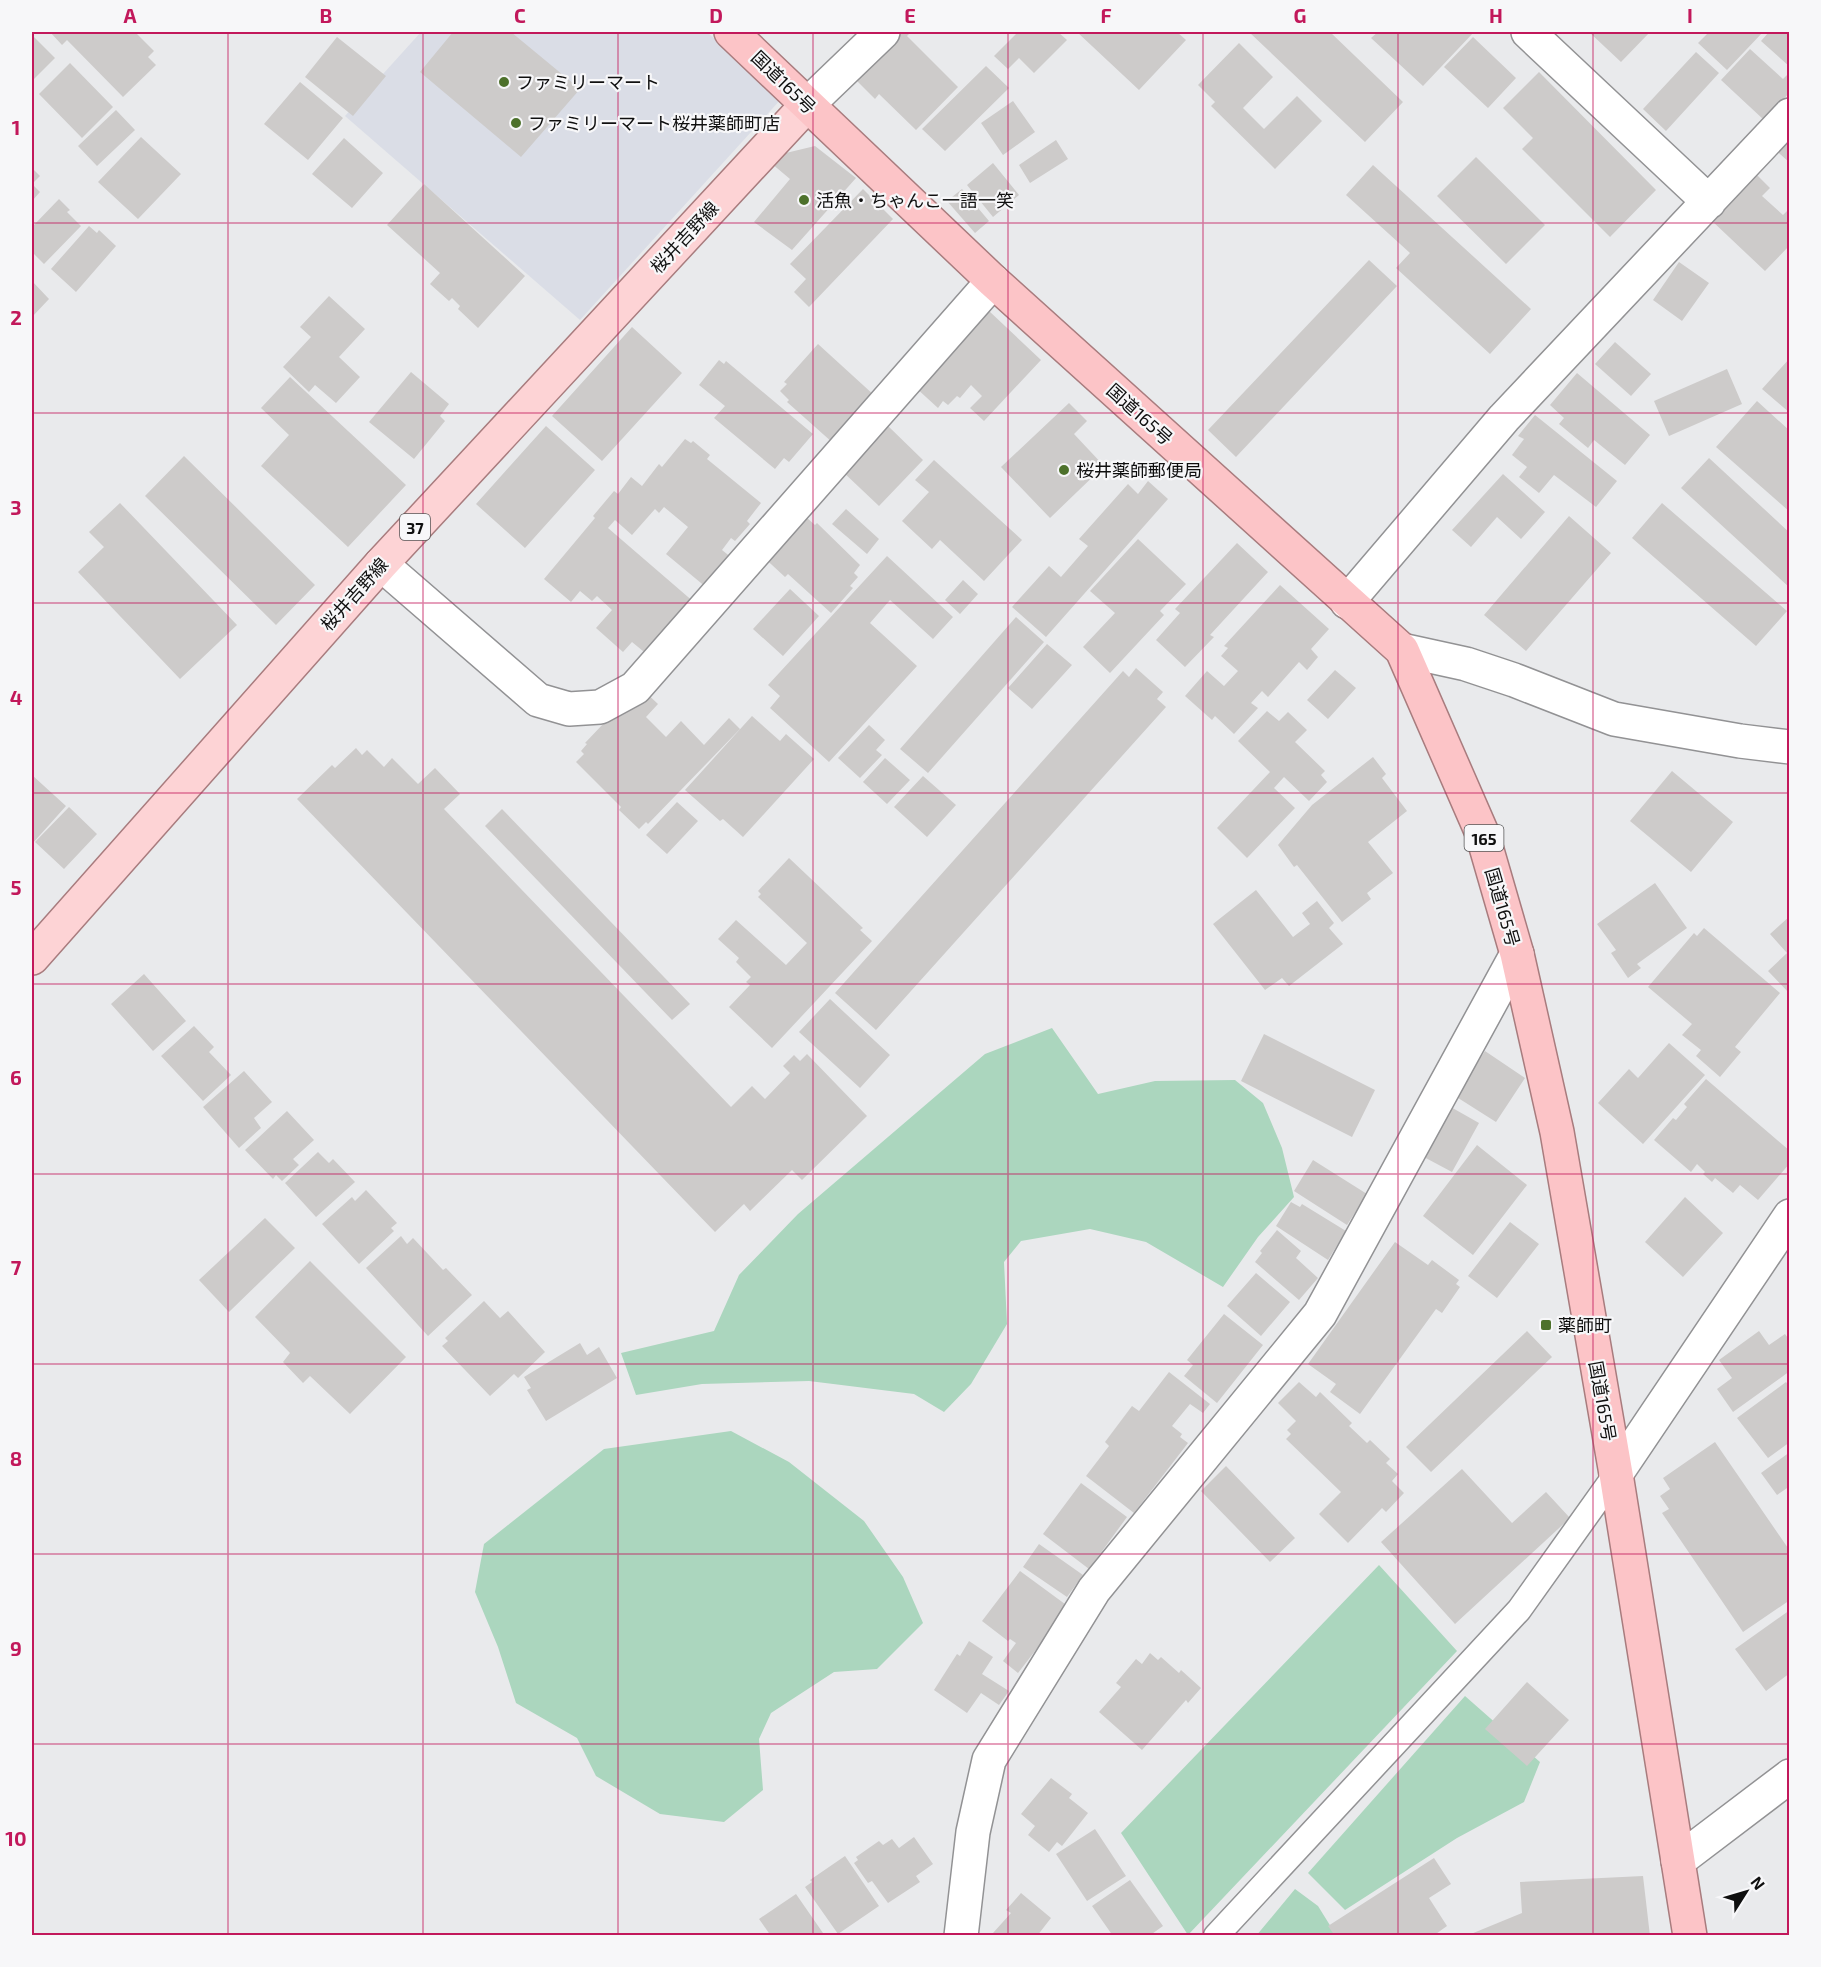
<svg xmlns="http://www.w3.org/2000/svg" width="1821" height="1967" viewBox="0 0 1821 1967" font-family="'Exo 2','Noto Sans JP',sans-serif">
<style>
.built{fill:#dadde6}
.green{fill:#abd6be}
.building{fill:#cdcbca}
.lines{fill:none;stroke-linecap:round;stroke-linejoin:round}
.service-casing{stroke:#929294;stroke-width:27}
.minor-casing{stroke:#929294;stroke-width:36}
.tertiary-casing{stroke:#929294;stroke-width:36}
.primary-casing{stroke:#a87c7e;stroke-width:36}
.trunk-casing{stroke:#a87c7e;stroke-width:36}
.service{stroke:#fff;stroke-width:24}
.minor{stroke:#fff;stroke-width:33}
.tertiary{stroke:#fff;stroke-width:33}
.primary{stroke:#fdd3d5;stroke-width:33}
.trunk{stroke:#fcc4c7;stroke-width:33}
.grid{fill:none;stroke:#c2185b;stroke-width:1.5;stroke-opacity:0.55}
.poi-dot{fill:#4d712b;stroke:#f7f7f9;stroke-width:2}
.labels{text-anchor:middle;dominant-baseline:central;stroke-width:4.5;stroke-linejoin:round;paint-order:stroke}
.shield{fill:#f7f7f9;stroke:#555;stroke-width:1.5}
.shield-label{font-size:16px;font-weight:bold;fill:#0f0f0f}
.poi-label{font-size:18px;fill:#0f0f0f;stroke:#f7f7f9;text-anchor:start}
.street-label{font-size:18px;fill:#0f0f0f;stroke:#f7f7f9}
.neatline{fill:none;stroke:#c2185b;stroke-width:2}
.grid-label{font-size:20px;text-anchor:middle;font-weight:bold;fill:#c2185b}
</style>
<rect width="100%" height="100%" fill="#e9eaec"/>
<path class="built" d="M421,32h286l75,66 -202,222 -235,-204z"/>
<path class="green" d="M1052,1028l46,66 57,-13 80,-1 28,23 19,45 12,49 -36,40 -35,50 -77,-45 -56,-13 -69,12 -17,21 3,62 -36,60 -27,28 -30,-18 -105,-13 -107,3 -66,11 -15,-42 93,-22 25,-56 59,-61 187,-160z
M731,1431l58,31 75,59 39,56 20,46 -46,46 -43,3 -63,41 -12,26 4,51 -39,32 -64,-8 -64,-38 -19,-38 -61,-35 -18,-56 -23,-55 9,-48 120,-95z
M1379,1565l78,86 -269,284 -67,-102z
M1465,1696l75,66 -16,40 -67,36 -112,72 -37,-37z
M1295,1889l23,17 18,29 -80,1z"/>
<path class="building" d="M50,32h85l19,19 -6,6 8,8 -33,32 -56,-57 -5,5z
M453,32h58l69,57 -59,68 -101,-85z
M891,32h20l-4,4 51,51 -42,43 -37,-36 -4,5 -25,-25z
M1018,32h40l9,8 -33,33 -15,-15 -11,11 -14,-13z
M1077,32h100l9,8 -47,50z
M1249,32h81l73,70 -38,40z
M1378,32h96l-51,54 -52,-48z
M1589,32h61l-29,30z
M1709,32h54l-36,38 -29,-27z
M1769,32h21v35l-29,-26z
M32,35l23,23 -23,23z
M337,37l49,39 -33,40 -48,-39z
M1473,37l43,41 -28,30 -44,-41z
M1239,43l34,34 -30,31 21,21 33,-33 25,25 -47,48 -64,-63 4,-4 -17,-17z
M1750,49l33,30 7,-7v20l-26,28 -43,-40z
M1696,52l23,21 -53,58 -23,-22z
M70,63l43,44 -31,31 -43,-44z
M986,66l23,22 -64,63 -23,-22z
M1539,72l117,118 -46,47 -88,-88 11,-11 -30,-30z
M300,82l43,36 -35,42 -44,-36z
M1013,101l22,31 -32,23 -22,-32z
M116,110l19,20 -38,36 -19,-20z
M1790,123v40l-20,-18z
M141,137l40,37 -43,45 -40,-37z
M344,138l39,35 -31,35 -40,-34z
M1056,140l12,19 -38,24 -11,-18z
M815,146l41,32 -64,72 -38,-28 36,-43 -25,-21z
M1476,157l69,68 -39,39 -69,-68z
M993,163l26,32 -26,22 -26,-32z
M1373,165l158,144 -41,45 -94,-86 14,-15 -64,-58z
M32,168l8,8 -8,8 8,8 -8,9z
M1755,173l15,15 -8,8 21,19 7,-7v37l-25,26 -54,-51z
M424,184l101,92 -47,52 -20,-19 2,-3 -8,-8 -3,3 -19,-17 10,-11 -53,-48z
M863,189l30,30 -84,88 -15,-15 12,-13 -16,-15z
M962,189l27,32 -14,12 -28,-32z
M59,199l11,11 -3,2 14,14 -37,38 -12,-12v-25z
M89,226l8,7 2,-3 17,16 -40,46 -25,-23z
M1369,260l28,26 -161,171 -28,-27z
M1679,262l30,21 -27,38 -29,-21z
M32,281l17,18 -17,18z
M329,296l36,33 -26,28 21,20 -24,26 -21,-18 -6,7 -26,-25 28,-30 -11,-10z
M988,310l53,50 -57,61 -14,-13 12,-12 -11,-11 -11,13 -3,-2 -9,9 -5,-4 -5,7 -23,-21z
M632,327l50,46 -80,88 -50,-45z
M1615,342l36,32 -20,22 -36,-32z
M818,344l57,52 -42,47 -46,-41 2,-2 -9,-9 7,-7 -3,-2z
M1790,358v55l-28,-24z
M719,360l5,4 2,-3 87,73 -24,28 -5,-4 -9,11 -61,-51 11,-12 -26,-21z
M1727,369l15,35 -73,32 -15,-35z
M411,372l38,32 -9,12 5,5 -31,38 -45,-37z
M1577,373l73,62 -25,30 -31,-25 -6,8 -29,-24 5,-6 -14,-13z
M290,377l116,108 -58,62 -87,-81 28,-31 -28,-27z
M1757,401l33,30v81l-74,-65z
M1069,403l18,18 -13,13 30,32 -54,52 -49,-51z
M1535,415l82,66 -21,26 -42,-32 -15,18 -20,-16 8,-10 -15,-12 12,-16 -6,-3z
M886,424l37,36 -44,46 -37,-35z
M546,426l49,44 -70,78 -49,-44z
M685,439l6,4 2,-2 17,14 -3,4 54,44 -14,18 3,3 -15,17 -4,-3 -9,12 10,8 -25,30 -41,-34 22,-27 -24,-20 -5,6 -4,-4 -23,26 -17,-15 -7,8 87,75 -46,53 -17,-14 -9,10 -27,-24 16,-18 -15,-14 -5,5 -12,-10 -9,11 -27,-23 51,-61 -2,-2 21,-25 4,3 13,-17 11,9 17,-22 3,3z
M184,456l131,129 -39,40 -131,-129z
M1709,458l81,75v55l-109,-100z
M934,460l88,80 -38,41 -44,-41 -8,9 -30,-28 27,-29 -14,-12z
M1503,474l42,38 -24,27 -24,-22 -26,30 -19,-17z
M1148,481l20,18 -122,138 -34,-30 37,-41 12,11 27,-31 -9,-7 49,-55 10,10z
M120,503l117,122 -57,54 -102,-107 26,-25 -15,-15z
M1662,503l125,108 -31,35 -124,-108z
M846,509l33,30 -12,15 -35,-30z
M798,510l17,15 2,-2 43,42 -6,8 4,4 -8,9 3,2 -22,25 -43,-39 -3,3 -25,-23z
M1569,516l42,37 -85,98 -42,-36z
M1138,539l48,45 -26,27 4,4 -54,58 -27,-26 32,-34 -25,-22z
M1237,543l31,29 -58,63 4,2 -29,30 -29,-27 24,-27 -5,-4z
M887,556l66,61 -20,22 -43,-39 -20,23 47,43 -88,96 -59,-54 10,-12 -12,-11z
M963,580l15,14 -18,20 -15,-14z
M1280,585l49,44 -18,20 7,8 -11,13 -8,-8 -31,35 -6,-6 -11,12 7,5 -24,26 -19,-18 -3,4 -27,-24 22,-25 17,15 14,-15 -17,-15 7,-8 -4,-2z
M790,589l29,27 -36,40 -30,-27z
M1016,617l28,25 -116,131 -28,-24z
M1047,644l25,21 -40,44 -24,-21z
M1136,668l27,24 -6,7 9,8 -290,323 -41,-37 288,-322 6,6z
M1335,670l21,18 -28,31 -21,-19z
M642,689l16,15 -12,13 20,20 15,-16 23,24 25,-27 11,11 -92,95 -2,-2 -7,7 -20,-19 2,-3 -45,-45 8,-8 -3,-3 6,-7 -2,-1 38,-40z
M1267,711l12,10 9,-9 19,18 -12,12 30,29 -4,4 6,7 -18,19 -25,-24 -10,11 21,20 -48,50 -30,-30 53,-56 -32,-31z
M752,716l28,25 6,-7 28,25 -71,78 -20,-18 -3,2 -35,-31z
M869,725l16,15 -9,10 6,5 -22,23 -22,-20z
M356,748l6,7 5,-5 17,17 8,-9 26,26 17,-16 25,26 -16,15 287,298 21,-21 13,13 25,-26 -7,-7 11,-11 6,6 7,-7 60,62 -65,64 -10,-10 -42,41 -6,-7 -29,28 -418,-433 35,-34 3,3z
M1373,757l13,17 -4,4 25,33 -39,31 25,31 -26,20 4,6 -29,23 -45,-57 -3,2 -16,-22 34,-40z
M885,758l25,22 -23,24 -24,-22z
M1672,771l61,51 -42,50 -61,-51z
M32,775l34,31 -34,38z
M923,776l33,29 -29,32 -33,-30z
M677,802l21,19 -31,33 -21,-19z
M69,807l28,27 -33,35 -29,-27z
M502,809l188,195 -18,16 -187,-194z
M789,858l74,70 -3,2 12,11 -100,107 -43,-41 21,-22 -4,-3 5,-5 -15,-15 3,-4 -21,-19 18,-19 50,45 21,-22 -49,-46 3,-3 -3,-3z
M1655,883l32,45 -50,36 4,4 -13,10 -17,-25 5,-3 -19,-26z
M1256,890l37,47 17,-13 -8,-11 15,-12 17,22 -5,5 14,16 -54,42 -7,-8 -17,12 -52,-66z
M1790,916v78l-22,-23 19,-18 -17,-19z
M1704,928l76,65 -45,54 6,5 -21,25 -24,-21 5,-6 -19,-15 10,-11 -44,-37 46,-54 3,3z
M144,974l42,47 -33,30 -42,-47z
M830,999l60,56 -30,33 -61,-56z
M194,1026l20,21 -5,5 22,23 -28,26 -42,-45z
M1264,1034l111,56 -23,47 -111,-56z
M1669,1043l36,32 -62,69 -45,-41 31,-34 9,9z
M1485,1051l40,27 -29,44 -41,-26z
M244,1071l28,31 -18,16 7,10 -22,20 -36,-41z
M1706,1079l84,72v12l-32,37 -18,-15 -7,8 -18,-15 -3,4 -9,-8 2,-2 -8,-8 -6,8 -37,-32 19,-22 3,2 11,-13 -3,-3z
M1449,1106l30,17 -27,49 -30,-16z
M287,1111l27,29 -21,19 6,6 -17,16 -6,-6 -3,4 -28,-29z
M1477,1145l50,40 -54,70 -50,-39z
M318,1152l11,11 4,-4 22,23 -39,35 -31,-34z
M1313,1160l54,34 -20,31 -53,-34z
M366,1190l31,33 -6,5 3,3 -35,33 -37,-40 30,-27 3,4z
M1685,1197l38,36 -40,44 -38,-35z
M1291,1202l9,5 2,-3 44,27 -18,29 -52,-34z
M265,1218l30,30 -66,64 -30,-32z
M1510,1222l29,22 -42,54 -29,-22z
M1277,1230l24,21 -5,7 22,20 -19,22 -44,-38 7,-9 -2,-2z
M401,1236l6,8 6,-6 30,32 3,-2 26,27 -44,41 -62,-68z
M1395,1242l33,23 4,-5 27,20 -3,4 4,3 -18,26 -6,-4 -76,105 -30,-22 6,-8 -28,-20z
M310,1261l96,96 -56,57 -40,-38 -7,7 -20,-21 7,-9 -35,-36z
M1256,1273l34,29 -29,34 -34,-30z
M484,1301l16,17 8,-7 37,41 -27,26 -4,-4 -24,22 -48,-50 6,-5 -3,-3z
M1224,1314l39,31 -46,58 -33,-27 9,-11 -6,-5z
M1527,1331l25,26 -121,115 -25,-25z
M1759,1331l10,14 16,-11 5,7v30l-57,41 -16,-23 15,-11 -13,-18z
M580,1343l7,12 12,-8 18,31 -71,43 -19,-31 4,-2 -7,-11z
M1169,1372l41,32 -7,9 -13,-9 -18,22 10,8 -2,3 8,6 -54,70 -48,-37 23,-30 -4,-4 27,-36 7,5z
M1299,1382l17,15 4,-5 32,31 -3,3 18,17 3,-3 20,19 -4,4 12,11 -6,7 12,12 -18,19 -4,-4 -34,35 -29,-29 22,-22 -55,-53 5,-5 -4,-4 9,-9 -18,-18z
M1786,1382l4,5v55l-22,16 -31,-40z
M1715,1442l75,109v49l-47,32 -81,-119 7,-4 -9,-13 10,-7 -7,-11z
M1790,1452v34l-13,9 -16,-22z
M1226,1466l69,72 -25,24 -69,-71z
M1462,1469l50,54 34,-31 24,26 -115,106 -74,-82z
M1081,1483l46,34 -38,52 -46,-35z
M1039,1544l44,31 -16,22 -44,-30z
M1020,1571l49,36 -51,66 -15,-12 13,-18 -6,-4 -2,2 -26,-20z
M1790,1610v63l-24,18 -31,-42z
M969,1641l24,16 -11,17 27,17 -10,14 -18,-12 -14,20 -33,-23 23,-36 3,2z
M1150,1653l8,7 3,-3 18,16 2,-3 20,18 -13,15 -2,-3 -44,50 -43,-38 22,-25 -5,-4 20,-24 6,5z
M1527,1682l42,38 -42,46 -42,-37z
M1051,1778l21,16 -3,4 19,15 -26,33 -5,-4 -8,10 -21,-17 7,-9 -14,-12z
M1095,1829l31,47 -39,25 -31,-47z
M914,1837l19,27 -17,12 4,6 -32,21 -16,-22 -4,2 -14,-20 4,-3 -2,-3 23,-16 4,4 9,-6 7,9z
M845,1856l34,50 -41,28 -33,-47 7,-5 -2,-2z
M1434,1858l17,26 -22,14 18,28 -14,10h-98l-7,-10z
M1643,1876l7,60h-184l56,-23 -2,-31z
M1130,1880l33,46 -14,10h-36l-21,-30z
M1021,1893l30,25 -14,18h-41l-3,-3 18,-20 -5,-3z
M796,1894l27,39 -4,3h-48l-12,-17z"/>
<g class="lines">
<g class="service-casing">
<path id="service" d="M1216,1936l303,-326 97,-136"/>
</g>
<g class="minor-casing">
<path id="minor" d="M1528,32l181,170
M807,105l76,-73
M381,564l157,136 31,9 31,-2 35,-19 358,-407
M1347,602l157,-184 286,-303
M1616,1474l174,-258
M1678,1861l112,-85
M961,1936l12,-104 16,-72 105,-170 226,-276 197,-360"/>
</g>
<g class="tertiary-casing">
<path id="tertiary" d="M1402,650l64,14 48,16 100,39 126,22 50,6"/>
</g>
<g class="primary-casing">
<path id="primary" d="M32,958l349,-394 426,-459"/>
</g>
<g class="trunk-casing">
<path id="trunk" d="M731,32l262,249 409,369 80,183 35,121 40,178 59,342 74,462"/>
</g>
<use href="#service" class="service"/>
<use href="#minor" class="minor"/>
<use href="#tertiary" class="tertiary"/>
<use href="#primary" class="primary"/>
<use href="#trunk" class="trunk"/>
</g>
<path class="grid" d="M228,32v1904M423,32v1904M618,32v1904M813,32v1904M1008,32v1904M1203,32v1904M1398,32v1904M1593,32v1904M32,223h1758M32,413h1758M32,603h1758M32,793h1758M32,984h1758M32,1174h1758M32,1364h1758M32,1554h1758M32,1744h1758"/>
<g class="poi-dot">
<circle cx="504" cy="82" r="6"/>
<circle cx="516" cy="123" r="6"/>
<circle cx="804" cy="200" r="6"/>
<circle cx="1064" cy="470" r="6"/>
<rect x="1540" y="1319" width="12" height="12" rx="3"/>
</g>
<g class="labels">
<g class="shield">
<rect x="400" y="514" width="30" height="26" rx="4.5"/>
<rect x="1464.5" y="825" width="39" height="26" rx="4.5"/>
</g>
<g class="shield-label">
<text x="415" y="527">37</text>
<text x="1484" y="838">165</text>
</g>
<g class="poi-label">
<text x="516" y="82">ファミリーマート</text>
<text x="528" y="123">ファミリーマート桜井薬師町店</text>
<text x="816" y="200">活魚・ちゃんこ一語一笑</text>
<text x="1076" y="470">桜井薬師郵便局</text>
<text x="1558" y="1325">薬師町</text>
</g>
<g class="street-label">
<text transform="translate(784 82) rotate(44)">国道165号</text>
<text transform="translate(684 237) rotate(-47)">桜井吉野線</text>
<text transform="translate(1140 414) rotate(42)">国道165号</text>
<text transform="translate(354 594) rotate(-48)">桜井吉野線</text>
<text transform="translate(1503 907) rotate(74)">国道165号</text>
<text transform="translate(1603 1401) rotate(80)">国道165号</text>
</g>
</g>
<rect width="1821" height="1967" fill="none" stroke="#f7f7f9" stroke-width="66"/>
<g transform="translate(1746 1892) rotate(53)" stroke="#f7f7f9" stroke-width="4.5" paint-order="stroke">
<path d="M0-4.5L10 22L0 15L-10 22Z" fill="#0f0f0f"/>
<text y="-9" font-size="16" font-weight="bold" text-anchor="middle" fill="#0f0f0f">N</text>
</g>
<rect x="33" y="33" width="1755" height="1901" class="neatline"/>
<g class="grid-label">
<text x="130" y="23">A</text>
<text x="326" y="23">B</text>
<text x="520" y="23">C</text>
<text x="716" y="23">D</text>
<text x="910" y="23">E</text>
<text x="1106" y="23">F</text>
<text x="1300" y="23">G</text>
<text x="1496" y="23">H</text>
<text x="1690" y="23">I</text>
<text x="16" y="135">1</text>
<text x="16" y="325">2</text>
<text x="16" y="515">3</text>
<text x="16" y="705">4</text>
<text x="16" y="895">5</text>
<text x="16" y="1085">6</text>
<text x="16" y="1275">7</text>
<text x="16" y="1466">8</text>
<text x="16" y="1656">9</text>
<text x="16" y="1846">10</text>
</g>
</svg>
